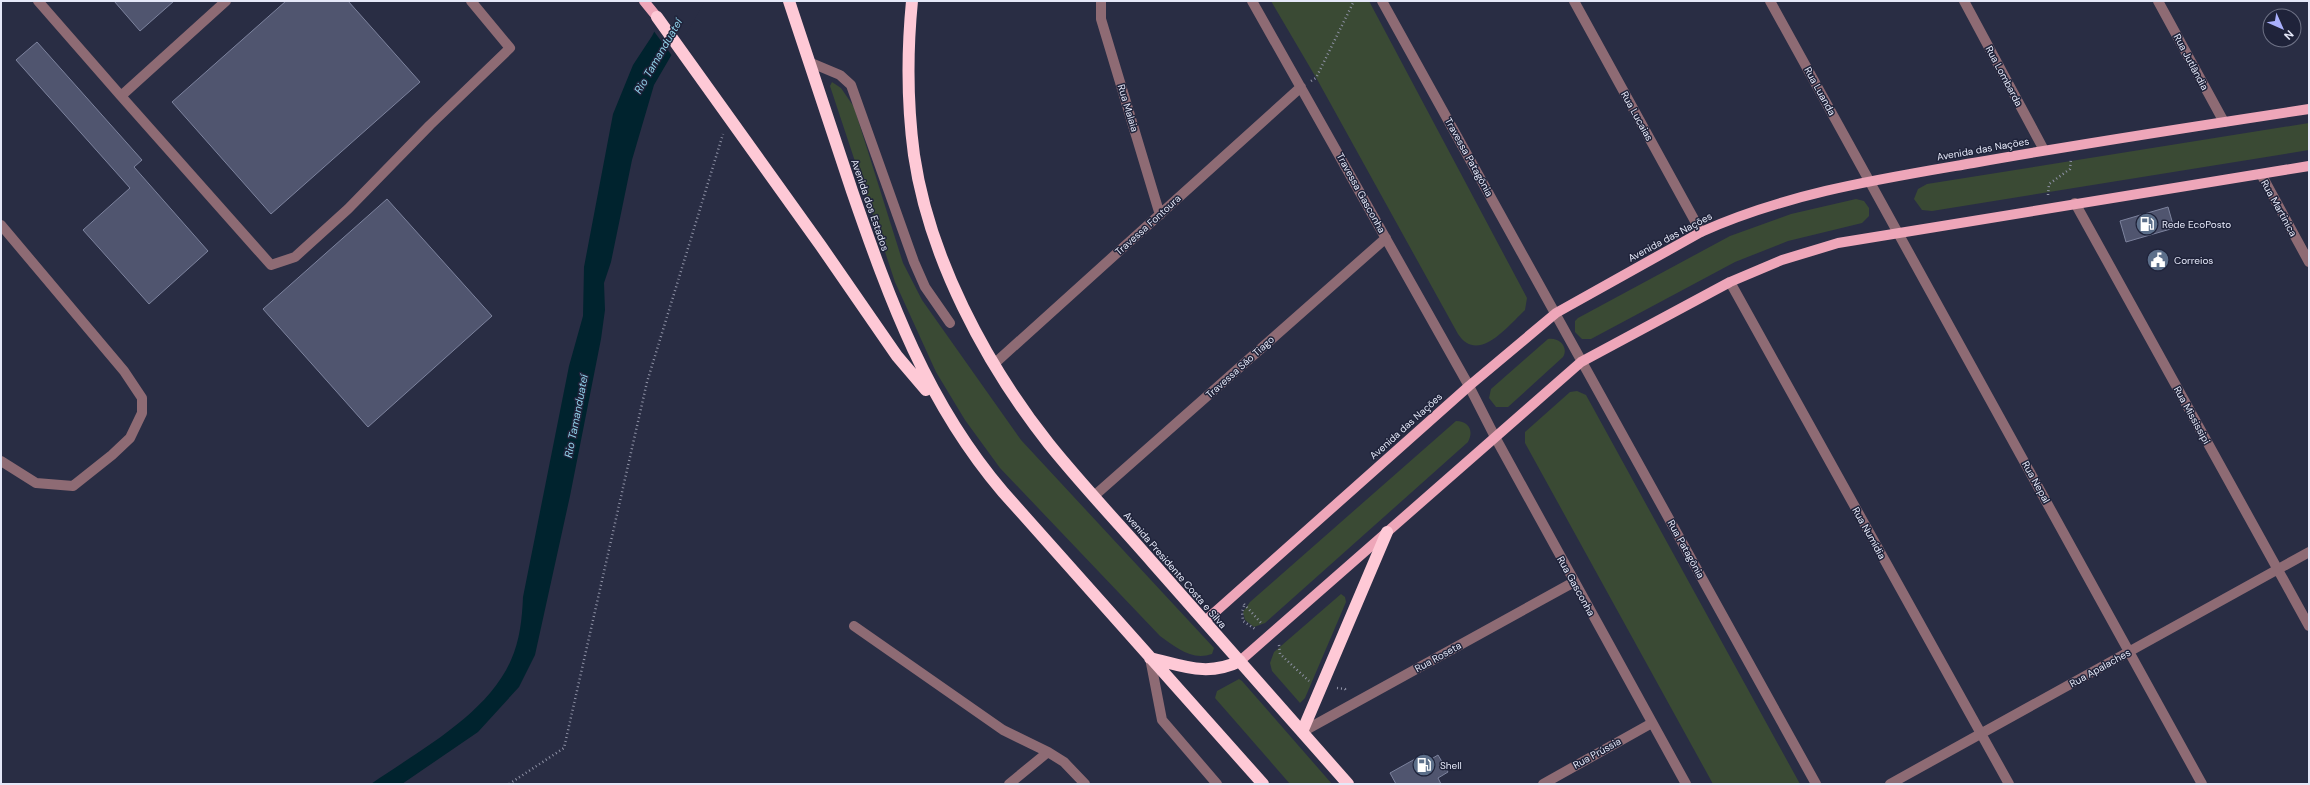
<svg xmlns="http://www.w3.org/2000/svg" width="2310" height="785" viewBox="0 0 2310 785" font-family="'DM Sans',sans-serif">
<style>
.green{fill:#3a4a34}
.water{fill:#00232e}
.pier{fill:#292d44}
.building{fill:#50556f;stroke:#7d839e}
.lines{fill:none;stroke-linecap:round;stroke-linejoin:round}
.path{stroke:#8f92a6;stroke-width:2.5;stroke-dasharray:1 3;stroke-linecap:butt}
.minor{stroke:#8e6b74;stroke-width:10}
.major{stroke:#eea6b9;stroke-width:10}
.highway{stroke:#fec9d6;stroke-width:12}
.labels{text-anchor:middle;dominant-baseline:central;stroke-width:3;stroke-linejoin:round;paint-order:stroke}
.street-label{font-size:10px;fill:#e5e8f8;stroke:#1f233a}
.poi-label{font-size:10px;fill:#e5e8f8;stroke:#1f233a;text-anchor:start}
.water-label{font-size:11px;font-style:italic;fill:#90d1e9;stroke:#1f233a}
</style>
<rect width="100%" height="100%" fill="#292d44"/>
<path class="green" d="M1271,1h98l158,297 -2,12c-16,15 -47,55 -67,24l-140,-253z
M832,82l9,6 13,19 49,156 19,37 99,140 193,208 -2,6c-21,7 -36,-7 -52,-18l-160,-168 -35,-48 -29,-48 -41,-90 -65,-196z
M2309,123v27l-377,61 -10,-1 -8,-11 4,-10 9,-5z
M1856,199l8,2 5,7v8l-7,7 -74,18 -53,21 -144,77h-9l-7,-7v-11l3,-3 152,-82 61,-22z
M1548,339c11,-2 21,8 15,18l-55,50h-12l-7,-9 2,-9z
M1577,391l9,4 214,389h-87l-188,-341v-11l45,-40z
M1456,421c13,0 18,10 12,21l-203,181 -11,4 -9,-7 -2,-8 7,-10z
M1341,594l4,3 1,5 -41,96 -5,5 -28,-32 -2,-8 4,-11z
M1239,679l3,2 90,103h-42l-75,-86 2,-7z"/>
<path class="water" d="M670,1h33l-49,84 -22,75 -21,102 -7,21 1,27 -4,29 -31,157 -35,159 -16,32 -41,45 -76,52h-31c47,-33 116,-69 140,-124 9,-20 11,-41 12,-63l46,-231 14,-50 1,-49 29,-153 20,-49 19,-29z"/>
<path class="pier" d="M668,1h37l-32,56 -20,-27z"/>
<path class="building" d="M114,1h60l-34,30z
M286,1h62l72,81 -149,132 -99,-112z
M37,42l105,118 -8,7 74,84 -59,53 -66,-74 47,-42 -114,-128z
M387,199l105,117 -124,111 -105,-118z
M2168,207l6,21 -48,14 -6,-21z
M1424,754l4,7 10,-6 10,17 -10,6 3,6h-45l-6,-11z"/>
<g class="lines">
<path class="path" d="M1311,81l5,-3 38,-77
M2048,195l1,-11 21,-15 1,-10
M1244,604l18,20
M1244,606l-2,6 1,9 12,8
M1279,645l1,9 29,27
M1337,688l8,1 1,2
M509,784l55,-36 83,-366 76,-248"/>
<path class="minor" d="M38,1l83,95
M226,1l-105,95 150,169 24,-8 53,-48 82,-84 80,-77 -39,-47
M1101,1v18l59,196
M1252,1l217,385 26,51 191,347
M1382,1l434,783
M1574,1l127,231
M1770,1l432,783
M1964,1l80,149
M2158,1l66,121
M809,62l31,13 11,10 63,177 11,25 25,36
M2261,174l48,88
M2075,203l234,423
M1,225l123,146 18,27v15l-12,25 -18,17 -39,31 -37,-3 -35,-22
M1730,282l279,502
M994,364l307,-277
M1094,496l292,-258
M854,626l149,104 45,22 16,10 21,22
M1150,658l12,62 55,64
M1302,732l272,-150
M1009,784l39,-32
M1543,784l109,-61
M1890,784l419,-232"/>
<path class="major" d="M644,1l13,16
M1205,621l264,-235 87,-73 145,-81c87,-39 179,-53 272,-69 112,-20 224,-37 336,-54
M1240,661l341,-299 149,-80 52,-22 56,-17 471,-77"/>
<path class="highway" d="M789,1c21,63 42,127 63,190 38,110 75,212 151,301l260,292
M912,1c-5,51 -5,102 2,154 15,102 71,208 135,289 33,41 70,80 104,119 65,74 130,147 195,221
M657,17l164,229 76,110 29,34
M1150,658c34,8 57,19 90,3
M1302,732l85,-200"/>
</g>
<defs>
<g id="fuel-disc" transform="scale(1.15)"><circle r="9.5" fill="#5c6f8a" stroke="#1f233a"/><path d="M-5.5-6h7V0h2V4h1.3V-2.5L3-4.5l.8-.8L6-3V5H2.5V1h-1V6h-7ZM-4.2-4.7v3.2H.2V-4.7Z" fill="#fff"/></g>
<g id="civic-disc" transform="scale(1.15)"><circle r="9.5" fill="#5c6f8a" stroke="#1f233a"/><path d="M-.6-6.5H3V-4.5H.6V-3L4-1V1h2V6H-6V1h2V-1L-.6-3ZM-1.2 2.5V6h2.4V2.5Z" fill="#fff"/></g>
</defs>
<g fill-rule="evenodd">
<use href="#fuel-disc" x="2147" y="224"/>
<use href="#civic-disc" x="2158" y="260"/>
<use href="#fuel-disc" x="1424" y="765"/>
</g>
<g class="labels">
<g class="street-label">
<text transform="translate(2191 62) rotate(62)">Rua Jutlândia</text>
<text transform="translate(2004 76) rotate(62)">Rua Lombarda</text>
<text transform="translate(1820 91) rotate(61)">Rua Luanda</text>
<text transform="translate(1128 108) rotate(73)">Rua Malaia</text>
<text transform="translate(1637 116) rotate(61)">Rua Lucaias</text>
<text transform="translate(1983 149) rotate(-10)">Avenida das Nações</text>
<text transform="translate(1469 157) rotate(61)">Travessa Patagônia</text>
<text transform="translate(1361 193) rotate(61)">Travessa Gasconha</text>
<text transform="translate(870 205) rotate(71)">Avenida dos Estados</text>
<text transform="translate(2279 208) rotate(61)">Rua Martinica</text>
<text transform="translate(1148 225) rotate(-42)">Travessa Fontoura</text>
<text transform="translate(1670 237) rotate(-28)">Avenida das Nações</text>
<text transform="translate(1240 367) rotate(-42)">Travessa São Tiago</text>
<text transform="translate(2192 415) rotate(61)">Rua Mississipi</text>
<text transform="translate(1406 426) rotate(-42)">Avenida das Nações</text>
<text transform="translate(2036 482) rotate(61)">Rua Nepal</text>
<text transform="translate(1869 533) rotate(61)">Rua Numídia</text>
<text transform="translate(1686 549) rotate(61)">Rua Patagônia</text>
<text transform="translate(1175 570) rotate(49)">Avenida Presidente Costa e Silva</text>
<text transform="translate(1576 586) rotate(61)">Rua Gasconha</text>
<text transform="translate(1438 657) rotate(-29)">Rua Roseta</text>
<text transform="translate(2100 668) rotate(-29)">Rua Apalaches</text>
<text transform="translate(1597 753) rotate(-29)">Rua Prússia</text>
</g>
<g class="poi-label">
<text x="2162" y="224">Rede EcoPosto</text>
<text x="2174" y="260">Correios</text>
<text x="1440" y="765">Shell</text>
</g>
<g class="water-label">
<text transform="translate(658 56) rotate(-60)">Rio Tamanduateí</text>
<text transform="translate(576 416) rotate(-79)">Rio Tamanduateí</text>
</g>
</g>
<rect width="2310" height="785" fill="none" stroke="#e5e8f8" stroke-width="4"/>
<g transform="translate(2282 28) rotate(135)"><circle r="19" fill="#1f233a" stroke="#6e7286"/>
<path d="M0-3L7 15L0 10L-7 15Z" fill="#a9b0fc"/>
<text y="-6" font-size="11" font-weight="bold" text-anchor="middle" fill="#e5e8f8">N</text>
</g>
</svg>
